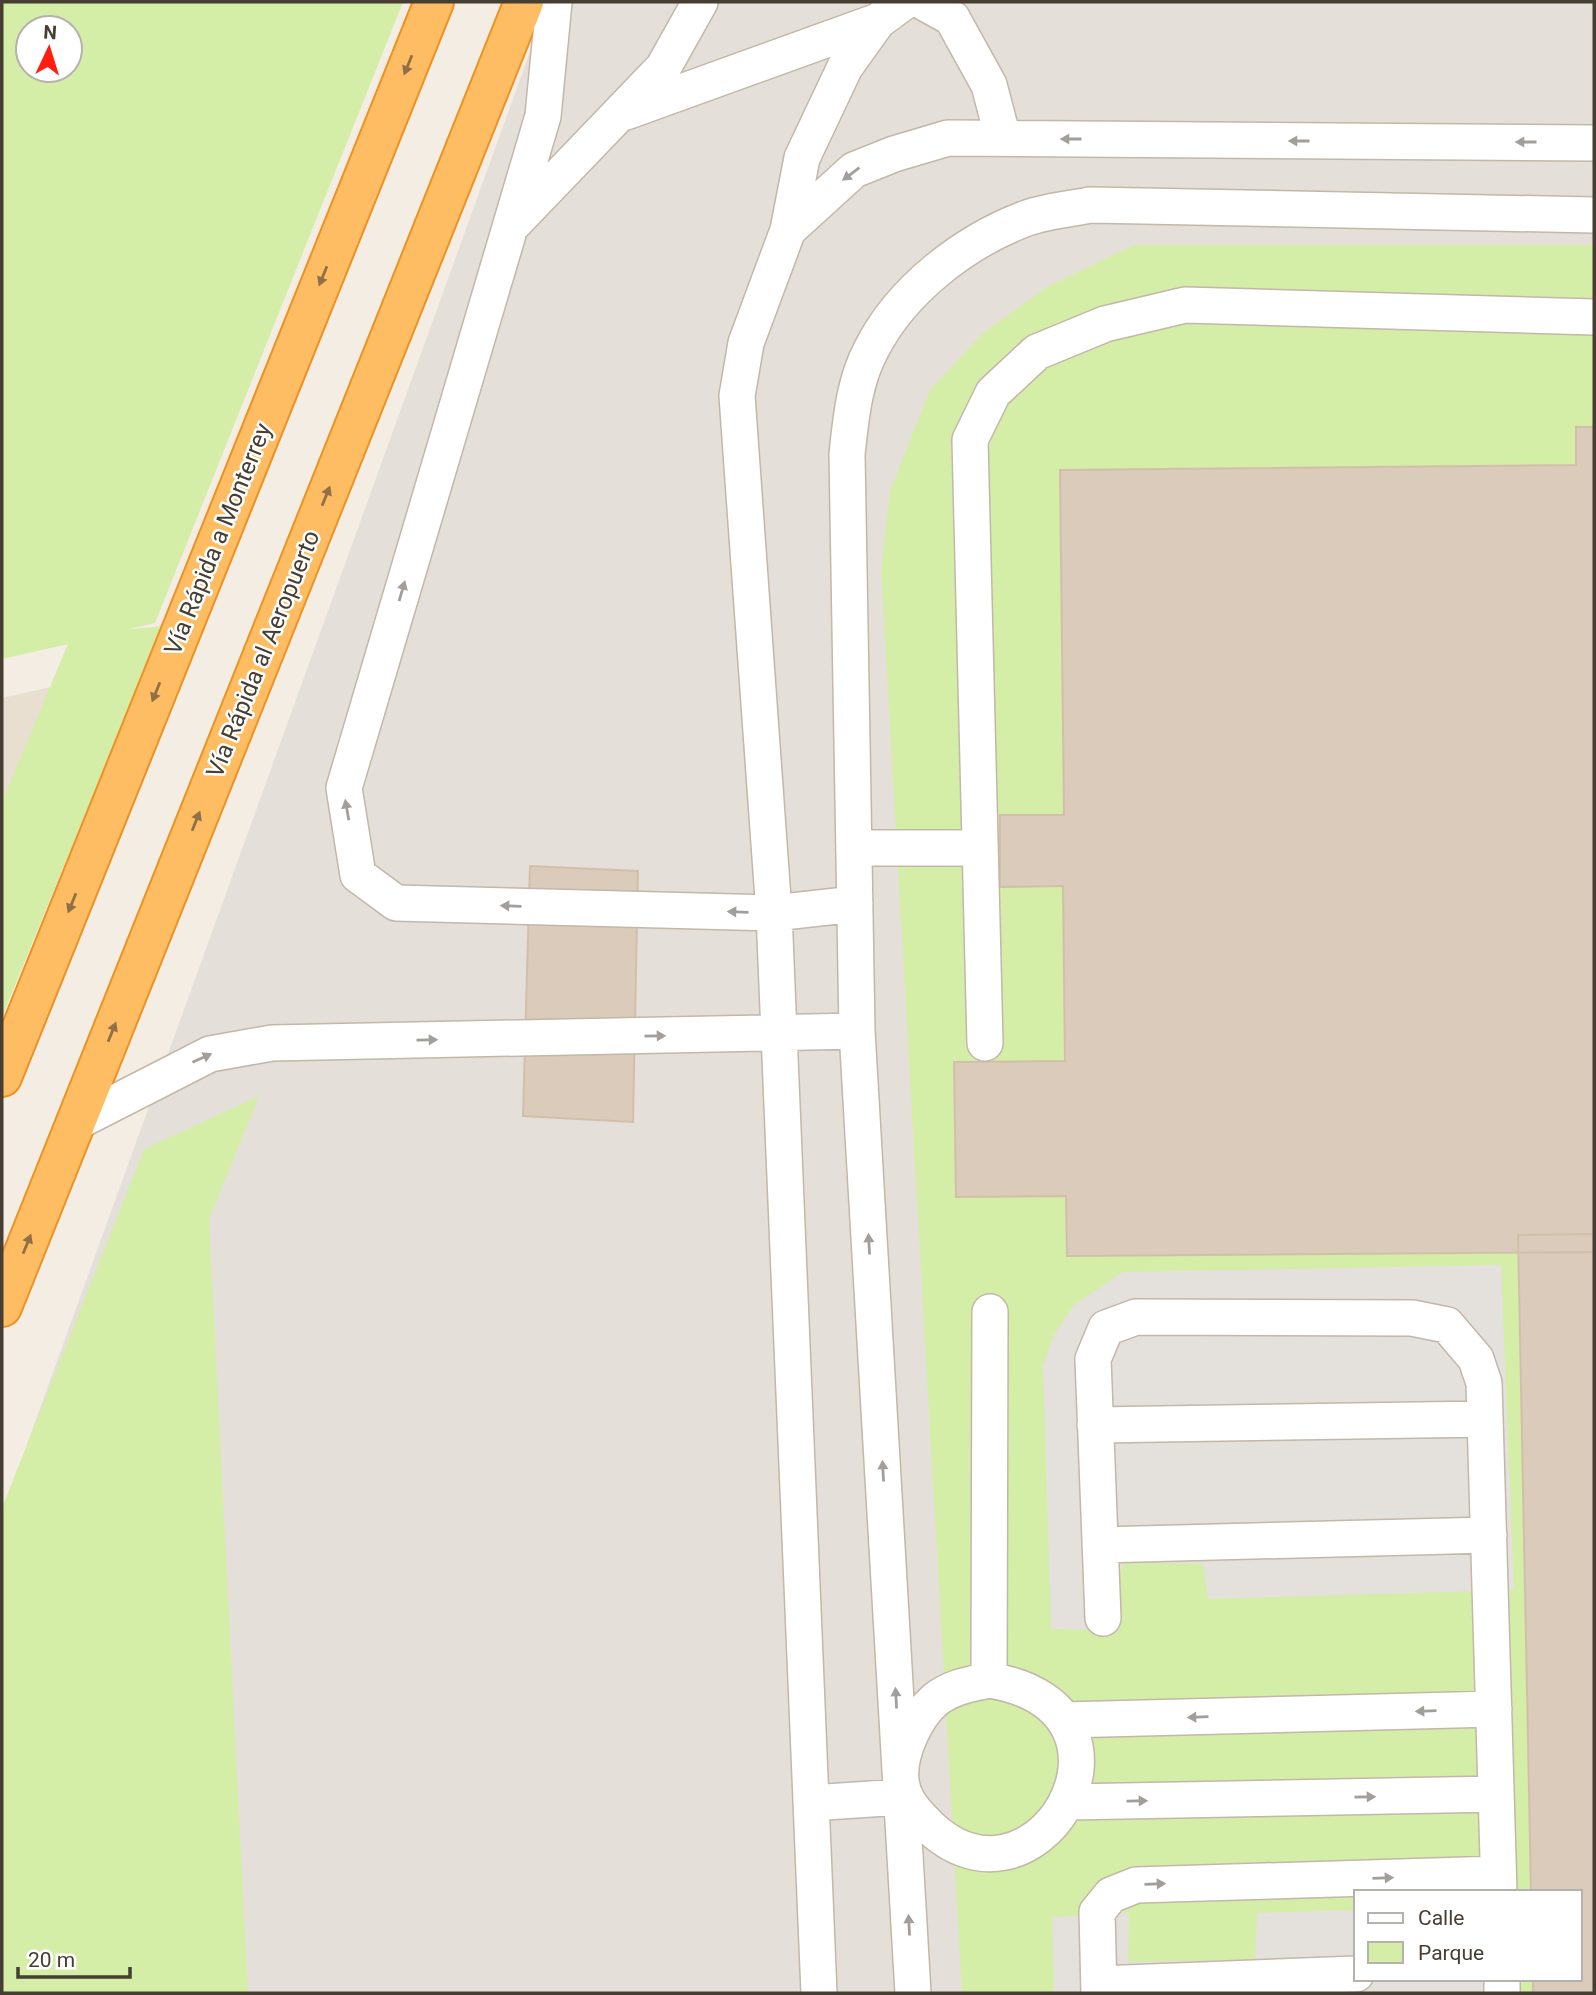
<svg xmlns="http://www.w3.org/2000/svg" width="1596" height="1995" viewBox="0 0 1596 1995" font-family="Roboto,sans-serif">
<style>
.residential{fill:#e8dfd1}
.industrial{fill:#e5dfd9;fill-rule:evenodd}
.green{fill:#d4eda7;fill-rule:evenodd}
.parking{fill:#e4e0dc}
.building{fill:#dacbba;stroke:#d2bfaa;stroke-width:2}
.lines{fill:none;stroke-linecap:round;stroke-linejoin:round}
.minor-casing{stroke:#c3b7a8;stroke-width:38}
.highway-casing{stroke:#ef9122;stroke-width:42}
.minor{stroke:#fff;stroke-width:35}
.highway{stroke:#ffbd63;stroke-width:38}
.oneway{fill:#907046}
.oneway2{fill:#a29e99}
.labels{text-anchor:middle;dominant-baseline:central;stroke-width:5;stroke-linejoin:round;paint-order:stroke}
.street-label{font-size:24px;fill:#463d33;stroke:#fff}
</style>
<rect width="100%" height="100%" fill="#f4ede3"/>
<path class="residential" d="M81,680l-79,195v-177z"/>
<path class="industrial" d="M548,2h1046v1991h-1592l24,-546zM1356,1892h224v87h-224z"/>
<path class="green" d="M2,2h401l-248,621 -29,7 36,-4 -160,391v-215l66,-158 -66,15zM28,28h42v42h-42z
M1134,245h460v1748h-632l-81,-1423 9,-79 40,-101 53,-57 64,-46zM1356,1892h224v87h-224z
M259,1096l-50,123 39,774h-246v-485l142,-359z"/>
<path class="parking" d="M1501,1265l13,325 -306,9 -5,-35 -78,-2 -5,9v59l-69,-1 -8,-264 11,-30 20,-30 49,-33z
M1356,1910v69h164l1,14h-467l-2,-76 77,-4 -1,49 127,-2 2,-47z"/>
<path class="building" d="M1576,427h18v825l-527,4 -1,-60 -110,1 -2,-135 111,-1 -2,-175 -63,1v-72h64l-4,-345 516,-5z
M530,866l108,5 -5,251 -110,-6z
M1594,1234v759h-61v-14h47v-87h-49l-13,-657z"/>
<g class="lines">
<g class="minor-casing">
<path id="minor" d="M554,2l-11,114 -199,672 14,87 38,28 378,10 81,-9
M923,2l29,16 37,67 14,53
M626,112l252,-91
M514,223l149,-155 37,-66
M788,230l14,-72 43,-91 33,-46 26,-19
M854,848h126
M985,1043l-15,-603 23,-47 44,-41 68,-28 80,-19 409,12
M75,1123l135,-69 62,-11 585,-12
M1095,1425l390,-6
M1100,1545l389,-10
M1103,1618l-10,-259 13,-31 30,-11 276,1 35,7 29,34 8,24 15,509
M989,1680c181,29 42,261 -68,138 -10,-11 -18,-21 -20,-37 -3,-26 14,-64 34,-81 16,-13 35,-16 54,-20z
M989,1680l1,-368
M1064,1720l430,-11
M1069,1802l427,-8
M811,1803l90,-6
M1502,1979v14
M1099,1984l257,-10
M819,1993l-45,-1080 -37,-517 9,-53 42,-113 66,-60 40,-16 54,-16 646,5
M913,1993l-56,-962 -10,-577c4,-36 7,-72 24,-104 30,-60 94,-109 156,-132 20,-7 43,-9 63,-13l504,10
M1099,1993l-2,-81 14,-17 25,-10 362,-11"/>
</g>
<g class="highway-casing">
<path id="highway" d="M2,1077l432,-1075
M2,1307l522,-1305"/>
</g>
<use href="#minor" class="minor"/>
<use href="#highway" class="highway"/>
</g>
<defs><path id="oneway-solid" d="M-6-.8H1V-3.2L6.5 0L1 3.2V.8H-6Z" transform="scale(1.75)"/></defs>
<g class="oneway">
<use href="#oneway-solid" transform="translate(408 65) rotate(112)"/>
<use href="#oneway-solid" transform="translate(323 276) rotate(112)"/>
<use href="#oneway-solid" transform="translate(326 496) rotate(-68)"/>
<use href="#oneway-solid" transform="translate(156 692) rotate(112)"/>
<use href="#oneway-solid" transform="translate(196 821) rotate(-68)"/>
<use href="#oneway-solid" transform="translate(72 903) rotate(112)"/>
<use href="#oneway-solid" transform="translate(112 1032) rotate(-68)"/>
<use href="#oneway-solid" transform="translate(27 1244) rotate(-68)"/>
</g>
<g class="oneway2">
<use href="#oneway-solid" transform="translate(1071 139) rotate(-180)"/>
<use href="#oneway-solid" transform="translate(1299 141) rotate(-180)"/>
<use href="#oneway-solid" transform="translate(1526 142) rotate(-180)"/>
<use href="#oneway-solid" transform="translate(851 174) rotate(143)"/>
<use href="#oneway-solid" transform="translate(402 591) rotate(-74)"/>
<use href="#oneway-solid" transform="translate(347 810) rotate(-100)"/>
<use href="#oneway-solid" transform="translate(511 906) rotate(-178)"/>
<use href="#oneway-solid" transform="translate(738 912) rotate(-178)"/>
<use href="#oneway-solid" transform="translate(655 1036) rotate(-1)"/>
<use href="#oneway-solid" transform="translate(427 1040) rotate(-1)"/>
<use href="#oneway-solid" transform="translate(202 1058) rotate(-24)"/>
<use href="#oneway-solid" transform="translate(869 1244) rotate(-93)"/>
<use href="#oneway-solid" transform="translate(883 1471) rotate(-93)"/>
<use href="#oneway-solid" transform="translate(896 1698) rotate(-93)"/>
<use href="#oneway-solid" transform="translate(1426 1711) rotate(178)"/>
<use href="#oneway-solid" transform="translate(1198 1717) rotate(178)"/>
<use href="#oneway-solid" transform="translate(1365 1797) rotate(-1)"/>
<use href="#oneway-solid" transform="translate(1137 1801) rotate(-1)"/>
<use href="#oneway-solid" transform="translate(1383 1878) rotate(-2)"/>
<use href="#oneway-solid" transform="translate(1155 1884) rotate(-2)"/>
<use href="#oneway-solid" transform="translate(909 1925) rotate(-93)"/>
</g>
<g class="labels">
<g class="street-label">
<text transform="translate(218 539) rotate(-68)">Vía Rápida a Monterrey</text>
<text transform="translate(263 654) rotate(-68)">Vía Rápida al Aeropuerto</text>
</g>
</g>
<rect width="1596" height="1995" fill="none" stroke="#463d33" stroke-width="7"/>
<rect x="1354" y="1890" width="228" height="91" fill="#ffffff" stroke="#b5b1ad" stroke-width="2"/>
<rect x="1368" y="1913" width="35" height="10" fill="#ffffff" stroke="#b5b1ad" stroke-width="2"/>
<text x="1418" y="1925" font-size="21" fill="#463d33">Calle</text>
<rect x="1368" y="1942" width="35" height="21" fill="#d4eda7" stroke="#b5b1ad" stroke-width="2"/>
<text x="1418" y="1960" font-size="21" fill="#463d33">Parque</text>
<g transform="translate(49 49) rotate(4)"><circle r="33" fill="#ffffff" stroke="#b5b1ad" stroke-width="2"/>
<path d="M0-5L12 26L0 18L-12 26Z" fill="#ff1e0f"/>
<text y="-10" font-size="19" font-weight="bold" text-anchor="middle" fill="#463d33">N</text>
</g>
<path d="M18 1967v10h112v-10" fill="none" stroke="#463d33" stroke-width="3.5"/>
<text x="28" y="1967" font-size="21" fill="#463d33" stroke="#ffffff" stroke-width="5" paint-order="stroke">20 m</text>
</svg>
